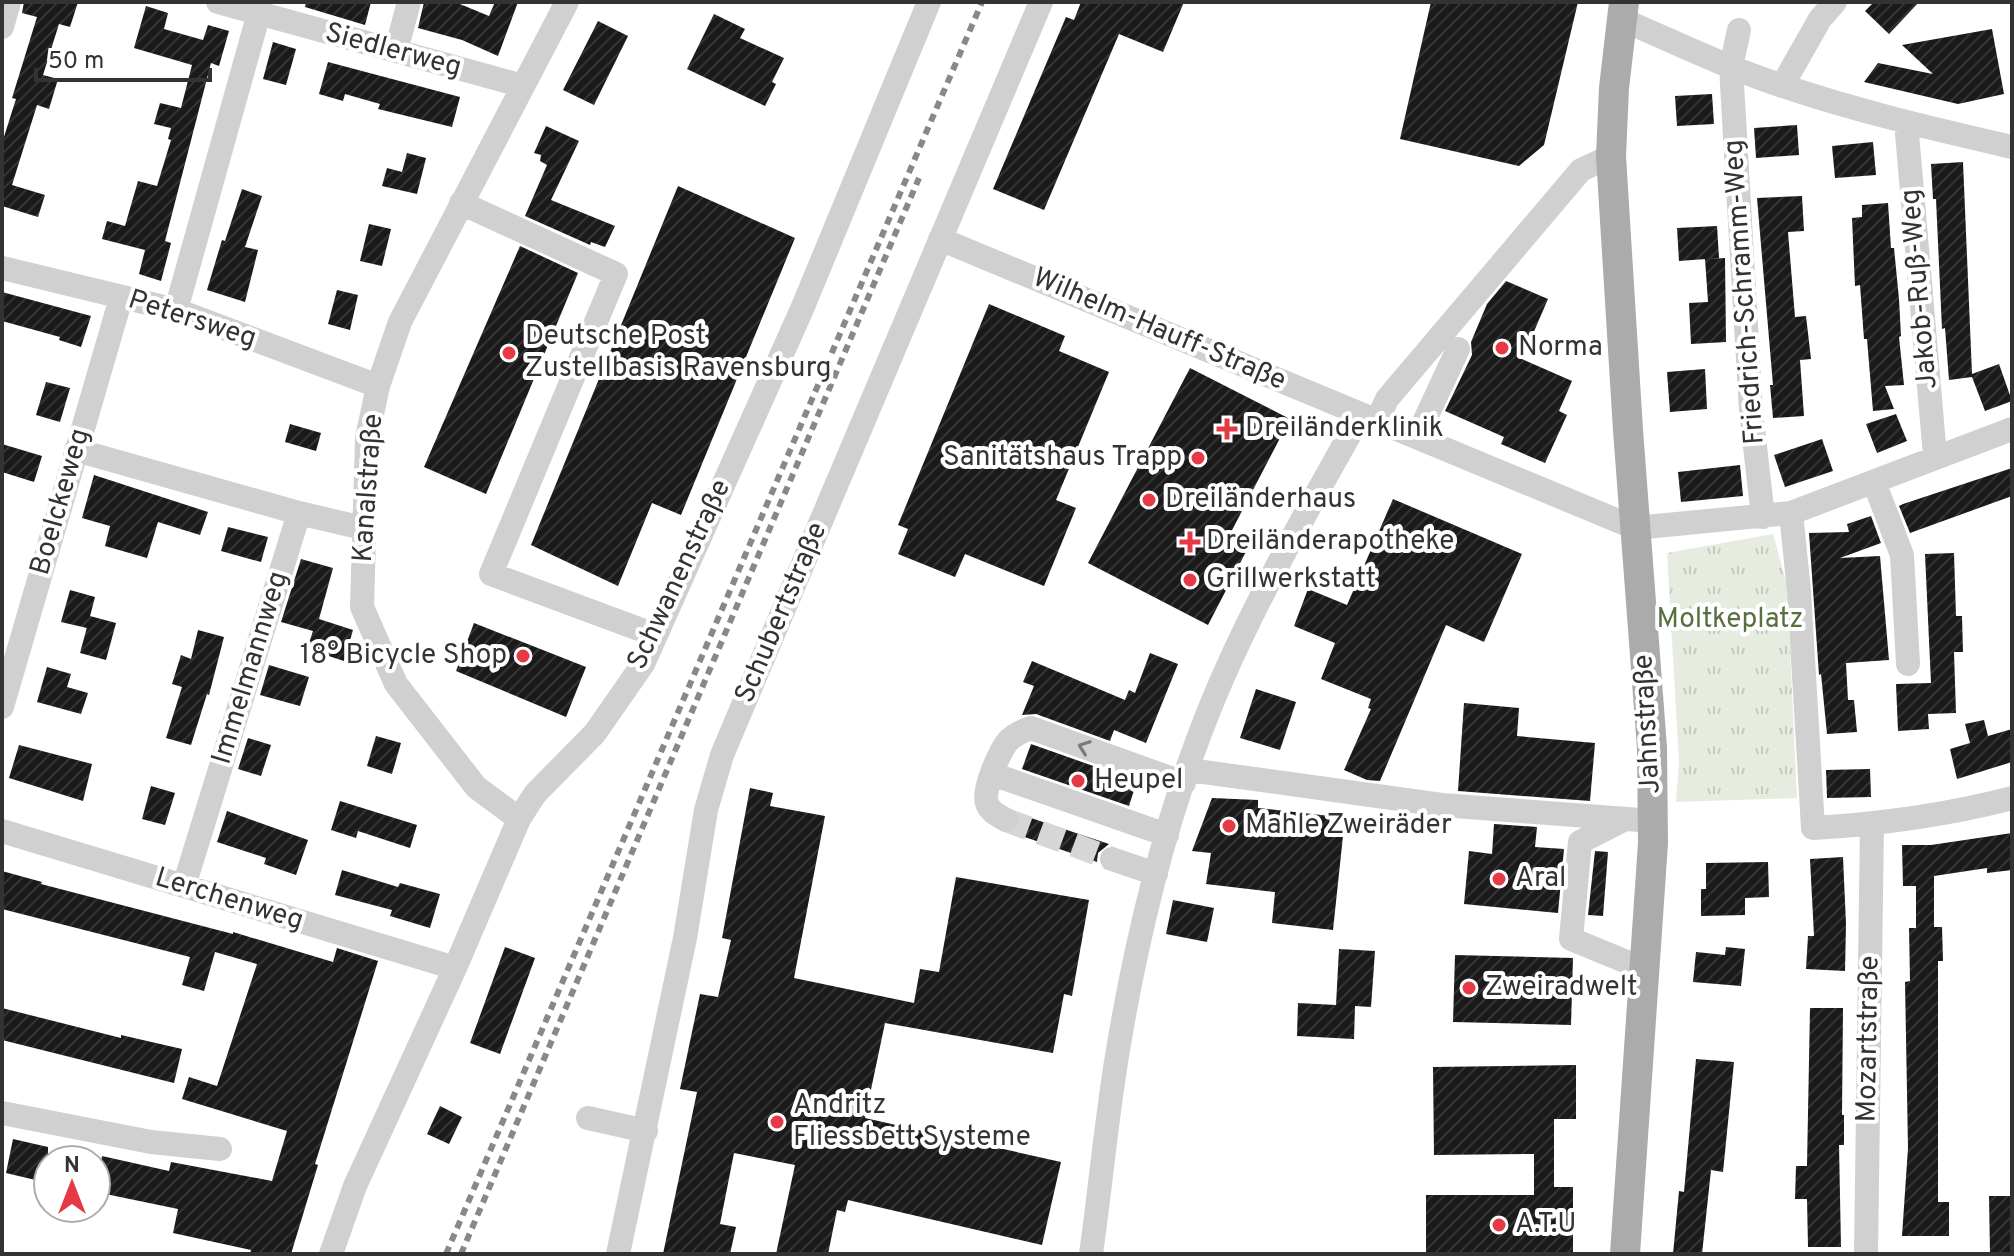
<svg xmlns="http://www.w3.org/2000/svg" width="2014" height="1256" viewBox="0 0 2014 1256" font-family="Overpass,sans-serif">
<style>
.grass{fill:url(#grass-tufts)}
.building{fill:url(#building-hatch)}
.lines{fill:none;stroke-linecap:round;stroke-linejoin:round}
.minor-tunnel{stroke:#d6d6d6;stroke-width:24;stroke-dasharray:24 12;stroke-linecap:butt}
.minor{stroke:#d0d0d0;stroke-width:24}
.major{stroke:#ababab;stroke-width:30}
.rail{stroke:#888;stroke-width:6;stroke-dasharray:8 6;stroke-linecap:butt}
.oneway{stroke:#7a7a7a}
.poi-dot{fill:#e63946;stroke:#fff;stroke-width:3}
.labels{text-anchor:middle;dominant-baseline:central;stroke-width:8;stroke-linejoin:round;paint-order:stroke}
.street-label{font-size:28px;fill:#333;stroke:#fff}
.poi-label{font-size:28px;fill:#333;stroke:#fff;text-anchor:start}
.park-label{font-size:28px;fill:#56703f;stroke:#fff}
</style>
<defs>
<pattern id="grass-tufts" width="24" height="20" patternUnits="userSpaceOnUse" patternTransform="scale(2)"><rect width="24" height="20" fill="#e6ecdf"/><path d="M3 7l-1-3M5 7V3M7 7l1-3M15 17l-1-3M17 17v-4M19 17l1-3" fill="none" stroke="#c6cbc0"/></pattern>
<pattern id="building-hatch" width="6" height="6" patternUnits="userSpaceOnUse" patternTransform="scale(2)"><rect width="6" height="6" fill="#1a1a1a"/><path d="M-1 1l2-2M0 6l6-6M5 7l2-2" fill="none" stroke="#333"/></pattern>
</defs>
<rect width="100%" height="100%" fill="#fff"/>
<path class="grass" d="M1773,534l14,51 10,213 -121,4 3,-40 -12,-209z"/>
<path class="building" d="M24,2h54l-8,25 -11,-3 -16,51 15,4 -9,30 -12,-4 -25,80 33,10 -7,22 -36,-11v-63l14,-44 -4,-1 25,-81 -15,-4z
M306,2h65l-6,23 -60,-18z
M424,2h31l34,14 6,-14h23l-20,54 -36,-16 -44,-12z
M1081,2h103l-21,50 -44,-18 -75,176 -51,-21 73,-172 8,3z
M1431,2h147l-34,143 -25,21 -119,-27z
M1874,2h45l-30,32 -24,-23z
M146,6l22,7 -4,16 39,11 5,-15 21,6 -10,35 -8,-3 -46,178 6,2 -10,38 -22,-7 6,-24 -43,-11 5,-18 18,5 13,-45 19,5 14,-46 -3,-1 3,-11 -17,-4 6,-21 21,5 11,-43 -58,-17z
M714,14l31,15 -5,9 44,20 -12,24 4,2 -11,22 -78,-37z
M598,21l30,15 -34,69 -31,-15z
M1992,29l12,65 -46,10 -94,-22 14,-19 55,11 -31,-29z
M273,42l23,7 -10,36 -23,-6z
M328,62l132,35 -8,30 -74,-18 2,-5 -35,-10 -2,7 -24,-7z
M1712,94l2,30 -37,2 -2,-30z
M1797,125l2,30 -43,3 -2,-30z
M546,126l33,15 -28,59 64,26 -10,21 -14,-5 -1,3 -65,-29 22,-51 -7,-4 1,-6 -7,-2z
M1873,142l3,33 -41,3 -3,-32z
M407,153l19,5 -9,36 -35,-8 5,-18 15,4z
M1963,162l9,212 27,-10 13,37 -27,10 -13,-34 -23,3 -4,-52 -3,1 -6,-130h-3l-2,-35z
M678,186l117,52 -114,277 -29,-12 -34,83 -87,-41z
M242,189l20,7 -17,51 13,3 -13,52 -38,-12 15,-50 3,1z
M1802,196l2,35 -16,1 7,85 11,-1 5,43 -11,1 4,56 -31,2 -3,-33h3l-16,-187z
M1888,203l3,45h3l5,51 2,37 -2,1 5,48 -19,1 9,23 -21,2 -6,-72h-3l-4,-54 -5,1 -3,-68 10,-1v-12z
M369,224l22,5 -9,37 -22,-5z
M1717,226l2,32 -40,3 -2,-33z
M520,246l58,27 -92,221 -62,-27z
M1725,258l1,84 -35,2 -2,-41 19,-1 -3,-43z
M1506,281l42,18 -26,60 50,22 -13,30 8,4 -22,48 -44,-19 3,-7 -59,-26 27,-56 -1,-13 16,-38z
M337,290l21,5 -8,35 -22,-6z
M2,292l89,24 -10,31 -22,-7 1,-3 -58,-16z
M989,304l76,32 -6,15 50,21 -53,128 20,8 -32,78 -79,-32 -10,23 -57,-23 10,-25 -10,-4z
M1190,368l100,51 -60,115 20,10 -42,81 -120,-62z
M1705,369l2,40 -37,3 -3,-40z
M46,382l24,6 -10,34 -24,-7z
M1896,414l11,27 -30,12 -11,-29z
M290,424l31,9 -5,18 -31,-9z
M1822,439l11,32 -48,16 -11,-32z
M2,444l40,12 -8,26 -32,-10z
M1740,465l3,31 -62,6 -3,-30z
M2012,468v28l-102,37 -11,-27 4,-2z
M94,475l114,37 -8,23 -42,-13 -11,36 -42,-12 5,-20 -28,-8z
M1393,499l129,55 -38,88 -38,-17 -66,156 -13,-1 -23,-10 27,-61 -3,-1 3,-9 -50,-20 14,-36 -41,-17 14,-37 39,16z
M1871,516l10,27 -41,15 40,-2 9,104 -43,3 2,37h6l3,32 -30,2 -6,-60 -2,1 -10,-142 40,-1 -2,-8z
M228,527l40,10 -7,25 -40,-11z
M1954,553l2,63h6l1,36h-9l2,61 -28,1 1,15 -31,2 -2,-47 35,-1 -6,-129z
M301,559l32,9 -14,51 34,11 -9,31 -37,-12 6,-18 -32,-9z
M70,590l25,7 -8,31 -26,-6z
M90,616l26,7 -10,37 -26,-7z
M474,623l112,44 -20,50 -110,-46z
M198,630l26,7 -15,58 -2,-1 -16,51 -25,-7 16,-51 -10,-3 9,-29 10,4z
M1150,653l28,11 -32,79 -32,-13 -4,11 -74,-27 -14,1 12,-29 -11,-4 9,-21 93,39 4,-10 6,3z
M269,665l40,12 -9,29 -40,-11z
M47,667l24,7 -4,13 21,6 -7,21 -44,-12z
M1256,689l40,13 -16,48 -40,-12z
M1464,703l55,5 -2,28 78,7 -5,58 -132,-10z
M1984,720l4,16 24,-7v33l-55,17 -7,-30 20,-6 -5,-19z
M376,736l25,7 -9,31 -25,-8z
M248,738l23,7 -10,31 -23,-7z
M1031,744l68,24 -3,7 39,12 -6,19 -107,-37z
M19,745l73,19 -9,37 -74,-23z
M1870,769l1,28 -44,1 -1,-28z
M151,786l24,7 -10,32 -23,-6z
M750,788l23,5 -3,13 55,10 -31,162 120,25 6,-34 19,3 17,-95 133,23 -17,96 -8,-2 -11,59 -168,-30 -20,95 196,44 -19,83 -194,-45 -3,12 -8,-2 -9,44h-52l19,-89 -61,-12 -14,71 16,3 -6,27h-67l34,-162 -17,-3 20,-95 18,3 13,-57 -9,-2z
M1212,798l46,2v8l72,8 -2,19 15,1 -10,94 -61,-7 3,-31 -69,-8 5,-31 -19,-2z
M340,801l77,24 -7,23 -52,-17 -2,7 -25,-8z
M227,811l81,29 -12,35 -32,-11 2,-6 -49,-16z
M1019,814l90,30 -11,9 -1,9 -84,-29 6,-6z
M1494,824l43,3 -2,20 29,2 -6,64 -94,-9 5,-53 23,3z
M2012,833v37l-25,3v-5l-53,8v51h8l1,34h-5v241h11v34h-47l6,-88 -3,-166 5,-1 -1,-53h7v-42h-13l-1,-41h29z
M1595,851l13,1 -5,64 -15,-1z
M1843,857l3,67 -1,47 -39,-2 2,-33h6l-4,-77z
M1768,862l1,35 -24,1v17l-44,1v-27h5v-26z
M342,870l56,17 2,-4 40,11 -10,34 -40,-12 2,-6 -57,-15z
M2,871l40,11 -1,2 192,50v-2l100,30 4,-14 41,13 -63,203 3,1 -27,89h-41l1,-4 -78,-17 5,-24 -82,-17 6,-36 67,15 2,-9 101,19 15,-50 -105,-32 7,-22 28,9 40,-122 -42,-12 -11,39 -22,-6 8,-28 -188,-48z
M1173,900l41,8 -7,34 -41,-8z
M505,947l30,11 -35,96 -30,-11z
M1726,947l19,2 -4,37 -48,-4 3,-30 29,3z
M1339,949l36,2 -4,56 -16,-1 -1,33 -57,-3 1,-33 38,2z
M1455,955l118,3 -2,67 -118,-3z
M2,1008l119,30v-3l61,14 -8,34 -172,-43z
M1810,1008h33l-1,107h2v30h-5l2,102h-33l-1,-48h-12l1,-33h11z
M1696,1059l38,3 -11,110 -12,-2 -9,84h-29l6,-63 5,1z
M1576,1065v54h-22v68h19v67h-147v-59h108v-41l-100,1 -1,-88z
M440,1106l22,11 -13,27 -22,-10z
M13,1139l35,8v36l-42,-10z
M1989,1196h23v58h-22z"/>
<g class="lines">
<path class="minor-tunnel" d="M1006,820l106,39"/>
<path class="minor" d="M218,2l305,84
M1621,19c53,23 105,48 159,66 76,26 154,44 232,62
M2,27l7,-25
M1739,30l-8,37 20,344 12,106
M396,51l13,-49
M1782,86l38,-67 15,-17
M1906,122l29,334
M461,203l155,71 -125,300 164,61
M940,239l695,289 156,-15 221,-84
M2,268l174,42 202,76
M176,310l83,-297
M1377,421l10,-22 194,-229 30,-14
M1417,437l41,-88
M76,450l223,63
M1874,482l28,73 6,109
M1791,513l8,78 14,237c67,-4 133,-13 199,-30
M2,707l119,-409
M1189,770l253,35 211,16
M992,774l175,61
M519,819l-43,-32 -80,-103 -34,-77 5,-169 11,-52 22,-64 167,-320
M1006,820c-7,-4 -17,-9 -19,-17 -5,-13 13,-52 21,-62 7,-7 14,-10 23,-13l153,55
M1623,820l-43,22 -9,97 73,30
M2,831l453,137
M1112,859l44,15
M184,886l115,-373 64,15
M2,1113l149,29 69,7
M588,1118l58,13
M331,1254l24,-68 100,-218 64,-149 16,-25 60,-61 48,-69 159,-355 127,-307
M618,1254l67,-316 21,-128 16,-55 319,-753
M1091,1254c9,-64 15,-129 25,-192 21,-131 54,-264 107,-385 40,-91 90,-176 138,-263
M1866,1254l6,-430"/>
<path class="major" d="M1624,2l-10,86 -3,68 17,274 24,318 1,95 -28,411"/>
<path class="rail" d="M446,1254l536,-1252
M461,1254l458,-1076"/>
</g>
<defs><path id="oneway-chevron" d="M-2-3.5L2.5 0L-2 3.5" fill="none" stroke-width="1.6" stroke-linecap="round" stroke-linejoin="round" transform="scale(2)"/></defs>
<use class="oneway" href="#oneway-chevron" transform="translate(1084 747) rotate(-160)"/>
<g class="poi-dot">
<circle cx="1502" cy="348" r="8"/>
<circle cx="509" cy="353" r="8"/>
<path d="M1223 417h8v8h8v8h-8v8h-8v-8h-8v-8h8z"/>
<circle cx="1198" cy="458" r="8"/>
<circle cx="1149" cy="500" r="8"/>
<path d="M1186 530h8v8h8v8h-8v8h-8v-8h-8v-8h8z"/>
<circle cx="1190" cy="580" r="8"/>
<circle cx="523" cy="656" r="8"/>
<circle cx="1078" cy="781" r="8"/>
<circle cx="1229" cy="826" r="8"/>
<circle cx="1499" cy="879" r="8"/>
<circle cx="1469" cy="988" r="8"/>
<circle cx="777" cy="1122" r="8"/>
<circle cx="1499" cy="1225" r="8"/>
</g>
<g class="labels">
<g class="street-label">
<text transform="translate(393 51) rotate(15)">Siedlerweg</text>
<text transform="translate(1920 289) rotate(-95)">Jakob-Ruß-Weg</text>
<text transform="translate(1745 292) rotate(-94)">Friedrich-Schramm-Weg</text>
<text transform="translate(192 320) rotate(18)">Petersweg</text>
<text transform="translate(1159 330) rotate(23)">Wilhelm-Hauff-Straße</text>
<text transform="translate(369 488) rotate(-86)">Kanalstraße</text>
<text transform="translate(61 502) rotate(-74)">Boelckeweg</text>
<text transform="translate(680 575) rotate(-65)">Schwanenstraße</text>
<text transform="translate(782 613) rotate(-67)">Schubertstraße</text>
<text transform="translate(251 668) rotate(-73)">Immelmannweg</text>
<text transform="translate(1648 724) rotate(-93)">Jahnstraße</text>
<text transform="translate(229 900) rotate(17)">Lerchenweg</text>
<text transform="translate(1869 1039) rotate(-89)">Mozartstraße</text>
</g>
<g class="poi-label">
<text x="525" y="337">Deutsche Post<tspan x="525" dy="32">Zustellbasis Ravensburg</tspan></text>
<text x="1518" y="348">Norma</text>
<text x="1245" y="429">Dreiländerklinik</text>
<text x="1182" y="458" text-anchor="end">Sanitätshaus Trapp</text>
<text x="1165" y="500">Dreiländerhaus</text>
<text x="1206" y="542">Dreiländerapotheke</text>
<text x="1206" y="580">Grillwerkstatt</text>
<text x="507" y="656" text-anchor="end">18° Bicycle Shop</text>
<text x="1094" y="781">Heupel</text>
<text x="1245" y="826">Mahle Zweiräder</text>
<text x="1515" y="879">Aral</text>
<text x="1485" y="988">Zweiradwelt</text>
<text x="793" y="1106">Andritz<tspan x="793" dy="32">Fliessbett Systeme</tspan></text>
<text x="1515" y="1225">A.T.U</text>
</g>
<g class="park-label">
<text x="1730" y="620">Moltkeplatz</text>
</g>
</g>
<rect width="2014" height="1256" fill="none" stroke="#333333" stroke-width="8"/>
<g transform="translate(72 1184)"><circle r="38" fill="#ffffff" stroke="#adadad" stroke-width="2"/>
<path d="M0-6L14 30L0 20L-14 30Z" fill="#e63946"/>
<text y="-12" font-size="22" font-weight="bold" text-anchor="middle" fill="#333333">N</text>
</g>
<path d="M36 68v12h174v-12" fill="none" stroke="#333333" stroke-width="4"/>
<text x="48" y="68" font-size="24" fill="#333333" stroke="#ffffff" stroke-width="6" paint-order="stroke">50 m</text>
</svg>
